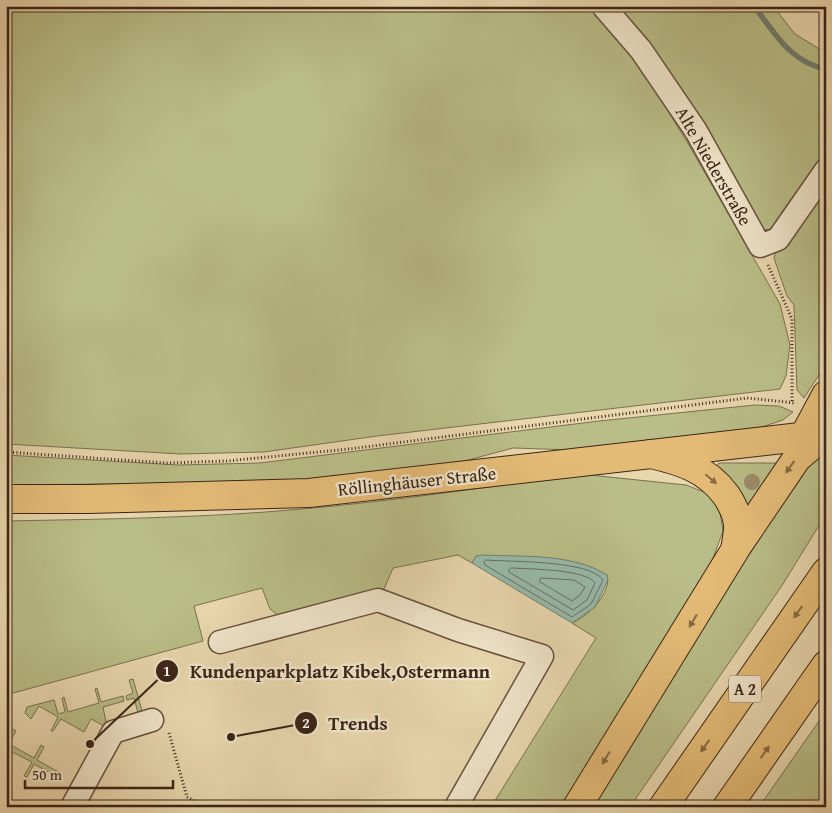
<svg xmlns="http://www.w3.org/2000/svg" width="832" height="813" viewBox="0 0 832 813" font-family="'Gentium Book Plus',serif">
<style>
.green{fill:#b9bd87;stroke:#7a714f}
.water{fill:#97b9a9;stroke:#727e6f}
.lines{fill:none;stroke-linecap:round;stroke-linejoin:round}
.shore{stroke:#696f60;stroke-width:1}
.stream{stroke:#727e6f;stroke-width:5.5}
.minor-casing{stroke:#66513c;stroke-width:25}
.major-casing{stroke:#3b2517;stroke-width:30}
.highway-casing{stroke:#3b2517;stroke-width:30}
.path{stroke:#3b2517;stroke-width:3;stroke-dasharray:1 2.5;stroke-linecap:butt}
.minor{stroke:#f0e4ca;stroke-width:22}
.major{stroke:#e4bb76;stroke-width:28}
.highway{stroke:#e4bb76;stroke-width:28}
.tree{fill:#9a8a6a}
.oneway{fill:#876842}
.labels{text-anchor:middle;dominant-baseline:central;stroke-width:4.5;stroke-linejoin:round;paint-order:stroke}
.shield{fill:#f0e4ca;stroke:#715e4d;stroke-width:1}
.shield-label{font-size:16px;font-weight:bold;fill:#3b2517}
.street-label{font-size:18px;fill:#3b2517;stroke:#f0e4ca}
.leader{fill:none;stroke:#3b2517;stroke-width:2}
.callout-dot{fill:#3b2517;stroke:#f0e4ca;stroke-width:2}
.mark-label{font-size:15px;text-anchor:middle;font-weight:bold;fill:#fff}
.callout-label{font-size:19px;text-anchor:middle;font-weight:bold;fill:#3b2517;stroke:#f0e4ca;stroke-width:4.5;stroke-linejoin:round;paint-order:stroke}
</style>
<rect width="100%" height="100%" fill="#e8d6ad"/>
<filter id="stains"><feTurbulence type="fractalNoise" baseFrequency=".004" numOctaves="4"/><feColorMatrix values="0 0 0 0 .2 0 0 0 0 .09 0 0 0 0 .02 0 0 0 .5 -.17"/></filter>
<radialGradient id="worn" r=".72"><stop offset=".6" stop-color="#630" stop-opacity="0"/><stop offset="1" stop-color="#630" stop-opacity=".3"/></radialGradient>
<path class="green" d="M6,6h589l25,27 69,112 91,159 10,41 -4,31 -6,13 -403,47 -113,16 -83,2 -175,-10z
M609,6h164l22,28 31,19v112l-50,64 -7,1 -10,-2z
M826,186v178l-22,34 -7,-8 -3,-85 -7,-9 -13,-38 2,-7z
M755,405l24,1 14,6 -10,8 -21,7 -188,23 -61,-2 -67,18 -162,16 -278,3v-30l172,10 82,-2 339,-42z
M826,456v58l-43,70 -153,223h-43l209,-333 18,-17z
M719,463h58l3,2 -31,48 -35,-44z
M580,474l106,11 23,9 10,12 4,25 -11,30 -21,38 -127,208h-73l105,-169 -24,-15c15,-6 40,-30 35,-48l-131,-19 -4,7 -14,-8 -65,13 -9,21 -101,30 -13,-10 -8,-21 -68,18 9,35 -197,54v-174c99,-2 198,-3 296,-12 93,-8 186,-22 278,-35z
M133,679l9,32 -4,2 -4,-15 -7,2 -1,-4 7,-3 -4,-13z
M97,688l4,14 22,-6 1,5 -21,6 3,15 -2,4 -13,-7 -7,13 -23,-13 -8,12h-2l7,-14 -19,-11 -8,13 -6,-6 2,-6 27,-7 4,14 7,-2 -3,-14 2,-1 4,15 31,-9 -4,-14z
M826,711v96h-67z
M13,729l3,2 -7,13 25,14 7,-13 3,2 -7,13 25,14 -3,4 -25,-14 -7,13 -3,-1 8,-14 -26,-13v-7z"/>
<path class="water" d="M482,555c40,2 90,-2 125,20l1,5 -13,27 -23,16 -100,-60 4,-7z"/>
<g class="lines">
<path class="shore" d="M486,560c24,2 104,0 117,20l-12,24 -19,13 -87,-52 -1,-3z
M511,568c17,1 75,1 84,15l-8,17 -14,10 -64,-38v-2z
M542,578l32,2 11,7 -5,8 -8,6 -32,-19v-3z"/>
<path class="stream" d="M754,6c20,26 37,57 72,63"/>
<g class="minor-casing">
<path id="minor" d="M603,6l38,44 55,81 64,115 18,-7 48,-69
M220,642l158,-42 80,30 84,26 -86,151
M72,807l41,-75 39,-12"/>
</g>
<g class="major-casing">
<path id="major" d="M6,499h82l221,-6 517,-59"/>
</g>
<g class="highway-casing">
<path id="highway" d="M804,436l22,-41
M736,548l61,-90 28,-24
M577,807l158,-257c1,-7 3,-15 3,-23 0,-11 -6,-23 -12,-32 -19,-26 -45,-34 -75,-41
M663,807l163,-235
M727,807l99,-142"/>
</g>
<path class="path" d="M768,265l24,54v83
M6,452l161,11 60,-2 122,-12 398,-51 49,5
M169,733l18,64 19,10"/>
<use href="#minor" class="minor"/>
<use href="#major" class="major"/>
<use href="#highway" class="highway"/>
</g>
<circle class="tree" cx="752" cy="482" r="8"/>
<defs><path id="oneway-solid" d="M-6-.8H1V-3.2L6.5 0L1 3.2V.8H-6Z" transform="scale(1.25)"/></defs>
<g class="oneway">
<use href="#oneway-solid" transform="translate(790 467) rotate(125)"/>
<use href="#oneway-solid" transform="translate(711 479) rotate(40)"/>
<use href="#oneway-solid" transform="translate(798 612) rotate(125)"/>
<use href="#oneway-solid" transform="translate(693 621) rotate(121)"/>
<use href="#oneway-solid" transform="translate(705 746) rotate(125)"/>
<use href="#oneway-solid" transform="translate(765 752) rotate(-55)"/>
<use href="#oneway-solid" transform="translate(606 758) rotate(121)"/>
</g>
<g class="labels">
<rect class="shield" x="729" y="675.5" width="32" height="27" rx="4"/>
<g class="shield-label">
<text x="745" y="689">A 2</text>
</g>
<g class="street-label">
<text transform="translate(714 166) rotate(60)">Alte Niederstraße</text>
<text transform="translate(417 481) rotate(-6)">Röllinghäuser Straße</text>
</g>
</g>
<path class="leader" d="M90 744L167 671M231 737L306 723"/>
<g class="callout-dot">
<circle cx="90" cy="744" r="5"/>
<circle cx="231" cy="737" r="5"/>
<circle cx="167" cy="671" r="12"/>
<circle cx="306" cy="723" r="12"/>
</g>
<g class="mark-label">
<text x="167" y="676">1</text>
<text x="306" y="728">2</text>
</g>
<g class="callout-label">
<text x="340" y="678">Kundenparkplatz Kibek,Ostermann</text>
<text x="358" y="730">Trends</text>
</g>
<rect width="832" height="813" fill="none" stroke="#e8d6ad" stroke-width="25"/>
<rect x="8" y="8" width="817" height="798" fill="none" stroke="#3b2517" stroke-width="2.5"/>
<rect x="12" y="12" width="807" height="788" fill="none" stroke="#3b2517"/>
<path d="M25 780v8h148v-8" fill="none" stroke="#3b2517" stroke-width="2.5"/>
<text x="32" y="780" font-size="15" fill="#3b2517" stroke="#f0e4ca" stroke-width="4" paint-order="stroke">50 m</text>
<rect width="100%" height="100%" filter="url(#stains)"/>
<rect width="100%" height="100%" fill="url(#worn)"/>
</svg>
